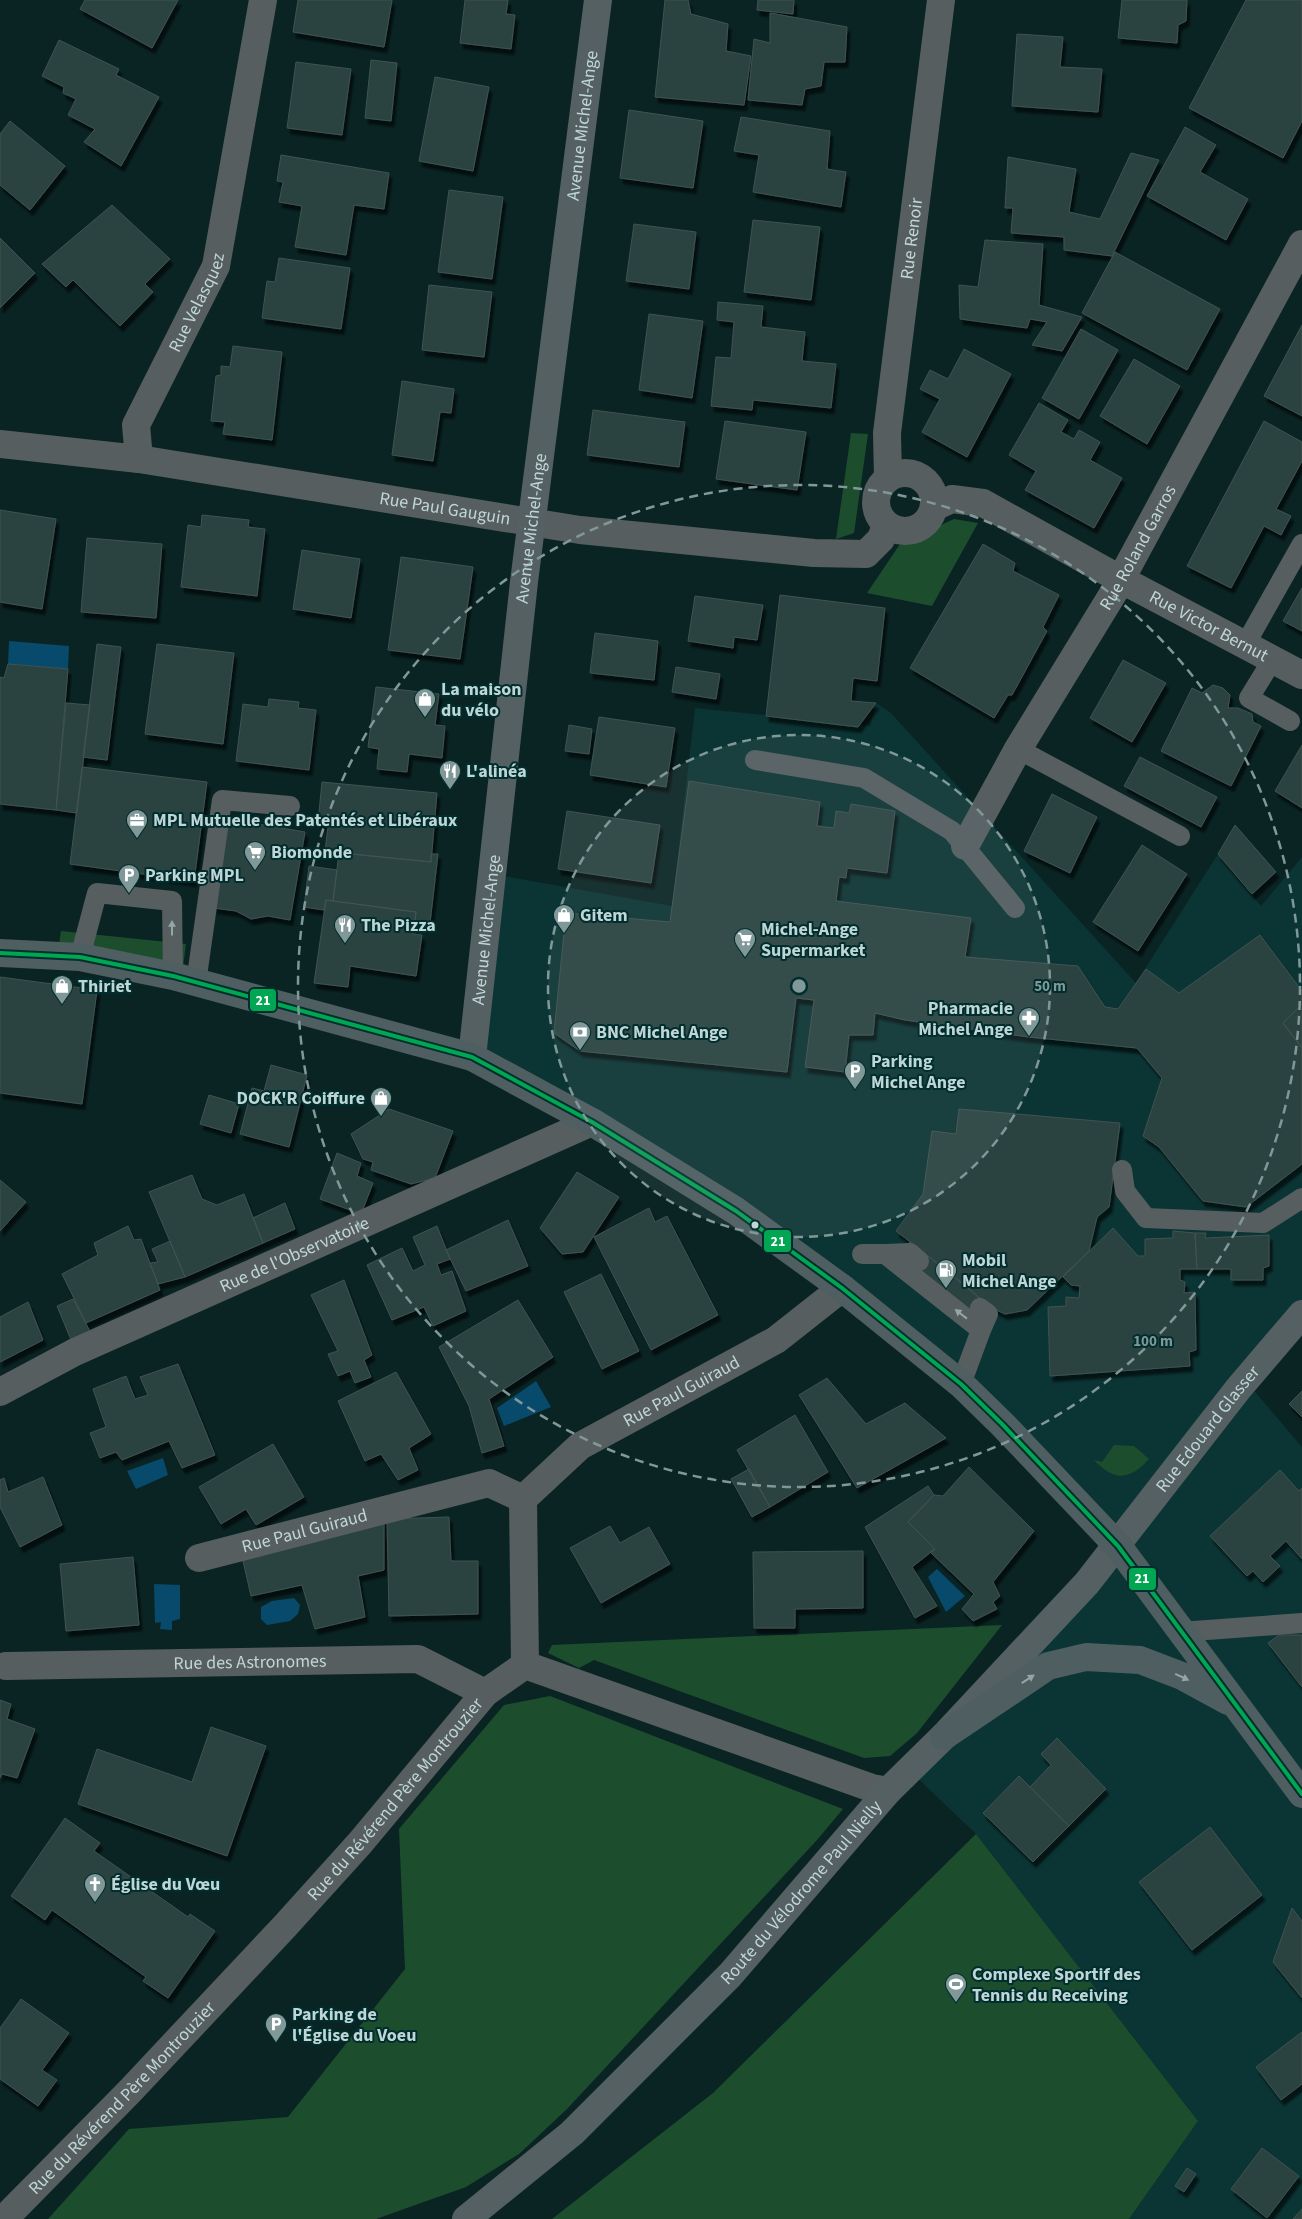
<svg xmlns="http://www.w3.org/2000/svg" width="1302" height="2219" viewBox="0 0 1302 2219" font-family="'Source Sans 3',sans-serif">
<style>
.built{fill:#0b3434}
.green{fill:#1c4e2e}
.water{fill:#074a6c}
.building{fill:#29423f;stroke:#405351;filter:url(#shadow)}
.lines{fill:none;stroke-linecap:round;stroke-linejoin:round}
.lane{stroke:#565e60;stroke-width:20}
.street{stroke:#565e60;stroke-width:28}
.secondary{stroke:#546062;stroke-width:28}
.primary{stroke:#4f5e60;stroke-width:28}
.bus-1-casing{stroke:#002e2e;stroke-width:8}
.bus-1{stroke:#00a651;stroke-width:4}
.oneway{fill:#96a6a7}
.oneway2{fill:#93a6a7}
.ring{fill:none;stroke:#809898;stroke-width:2.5;stroke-dasharray:9 6}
.bus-dot{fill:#c0d6d6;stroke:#002e2e;stroke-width:2}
.labels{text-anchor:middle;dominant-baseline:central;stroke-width:4;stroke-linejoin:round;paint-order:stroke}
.street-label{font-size:18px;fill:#c0d6d6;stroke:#002e2e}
.poi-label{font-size:18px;font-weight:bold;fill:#c0d6d6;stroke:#002e2e;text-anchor:start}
.centre{fill:#809898;stroke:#002e2e;stroke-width:2.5}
.ring-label{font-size:15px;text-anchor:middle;font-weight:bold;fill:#809898;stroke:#002e2e;stroke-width:4;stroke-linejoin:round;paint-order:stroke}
.line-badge{stroke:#002e2e;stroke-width:2}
.badge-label{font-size:14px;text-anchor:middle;font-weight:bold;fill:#fff}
</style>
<defs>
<filter id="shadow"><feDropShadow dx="3" dy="5.5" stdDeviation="1" flood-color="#0009"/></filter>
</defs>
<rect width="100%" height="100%" fill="#0a2424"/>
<path class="built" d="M876,703l15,10 245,270 82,-129 43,52 41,-49v457l-57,66 57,67v772h-173l69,-98 -222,-287 -67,-64 208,-224 -275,-258 -370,-231 20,-183 180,32 23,-198 175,18z"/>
<path class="green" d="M851,433l17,1 -14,99 -18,6z
M954,519l24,4 -46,83 -65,-13 33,-49z
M61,931l125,13 -3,23 -124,-23z
M1114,1445l20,1 15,13c-20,22 -35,22 -55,1l8,2z
M1002,1625l-85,108 -27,23 -26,2 -270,-98 -15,8 -31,-15 4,-8z
M550,1696l293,113 -26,31 -250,269 -48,45 -53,33 -90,32h-328l81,-90 159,-12 117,-148 -6,-140 105,-124z
M976,1834l222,287 -69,98h-577l161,-126z"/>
<path class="water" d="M9,641l60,5 -1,23 -60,-5z
M536,1381l15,26 -47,19 -7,-18z
M163,1458l5,17 -32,14 -9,-18z
M937,1569l28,27 -19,16 -18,-35z
M154,1584l26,1v34l-8,2v9l-12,-1 1,-7 -6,1z
M294,1598l6,7 -2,9 -8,7 -23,4 -6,-6v-12l11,-6z"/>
<path class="building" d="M85,0h93l-26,48 -72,-39z
M298,0h94l-8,47 -91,-15z
M465,0h43l-2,14 9,1 -4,34 -51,-6z
M665,0h23l3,14 37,10 -2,27 25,5 -7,49 -89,-8z
M758,0h36l-1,14 -36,-4z
M1122,0h65l-1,21 -8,4 -1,18 -59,-5z
M1246,0h56v121l-19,37 -94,-50z
M770,13l77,14 -2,35h-21l-3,24 -16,3 -3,16 -54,-5 6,-61 16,4z
M1017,34l46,3 -3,30 42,2 -4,43 -86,-6z
M59,40l60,29 -3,6 43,22 -38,69 -37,-24 11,-13 -27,-14 8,-16 -13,-6 1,-6 -22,-11z
M371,60l26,3 -6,58 -26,-3z
M296,62l55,7 -9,66 -55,-7z
M435,77l54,10 -16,84 -54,-10z
M629,110l74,11 -10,67 -73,-10z
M741,117l89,14 -3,38 19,3 -5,35 -88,-15 6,-37 -25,-4z
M10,121l55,45 -35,44 -30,-25v-51z
M1185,127l31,18 -16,27 48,27 -22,41 -79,-44z
M1131,153l28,7 -47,96 -48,-6v-13l-53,-4 2,-25h-8l3,-51 68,12 -7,43 31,7z
M281,155l108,18 -5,36 -30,-4 -8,50 -51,-8 7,-41 -23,-4 4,-20 -6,-1z
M449,190l54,7 -11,82 -54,-7z
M112,205l58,54 -25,25 8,8 -33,34 -47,-46 -7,7 -24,-23z
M753,220l67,7 -9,73 -67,-8z
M634,224l62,8 -7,57 -63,-8z
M0,238l35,35 -35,35z
M985,240l58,4 -4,61 43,12 -20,34 -30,-6 15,-23 -17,-3 -3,9 -67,-9 -1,-34 19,2z
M1115,252l105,57 -33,61 -105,-57z
M279,258l71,10 -9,61 -79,-11 5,-37 8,1z
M429,285l63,7 -8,65 -62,-7z
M718,302l45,4 -2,21 44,5 -3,29 34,3 -5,44 -78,-8 -1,10 -41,-4 5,-49 15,1 3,-36 -17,-2z
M649,314l54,7 -11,77 -53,-8z
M1302,325v91l-38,-20z
M1081,329l37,21 -39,69 -37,-21z
M233,346l49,6 -10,88 -49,-6 2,-12 -14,-1 5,-45 5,-1v-9l9,1z
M964,349l47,25 -44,83 -45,-25 18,-33 -20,-10 10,-19 18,9z
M1134,359l46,27 -33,58 -47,-28z
M402,381l52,8 -3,24 -11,-1 -7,49 -41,-6z
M1039,403l29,17 -7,12 13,7 5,-9 21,12 -10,18 32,18 -28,50 -69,-38 11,-19 -27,-16z
M593,410l92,12 -6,45 -92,-12z
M725,421l81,11 -9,58 -81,-11z
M1264,421l38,21v19l-26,48 15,7 -10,19 -17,-9 -33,62 -44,-22z
M0,510l56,9 -14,90 -42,-7z
M202,515l47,5 -1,7 17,2 -8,67 -76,-9 7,-62 13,2z
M87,538l75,6 -6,74 -75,-6z
M983,544l32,19 -2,8 46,24 -16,32 4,4 -35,64h-4l-14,23 -84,-50z
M302,550l58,9 -9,59 -58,-9z
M401,557l72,10 -13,92 -72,-9z
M1302,588v43l-19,-10z
M780,595l105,13 -8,73 -24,-3 -2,23 25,2 -18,24 -92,-11z
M695,596l68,9 -6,35 -23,-3 -1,11 -45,-7z
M595,633l63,8 -4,39 -64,-7z
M97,644l24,3 -14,113 -24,-3z
M157,644l77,9 -11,91 -78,-10z
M1123,660l43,23 -34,59 -42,-24z
M8,664l60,5 -12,141 -56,-6v-127l4,1z
M676,667l44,7 -4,25 -44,-7z
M1213,685l10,3 7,7 -2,13h10l14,6 1,8 8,4 -30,60 -70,-35 31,-63 10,5z
M376,687l63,7 -4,31 10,1 -3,32 -33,-4 -2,18 -30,-3 2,-20 -11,-2z
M269,699l30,3 -1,6 18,2 -7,60 -73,-9 7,-57 25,3z
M66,703l24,2 -13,108 -21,-3z
M599,717l76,11 -9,59 -76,-12z
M569,725l23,4 -3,25 -24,-3z
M1302,745v63l-27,-17z
M1140,757l77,40 -16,30 -77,-41z
M82,767l125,15 -13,99 -124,-17z
M689,781l131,21 -3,24 17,2 2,-17 13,2 2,-9 44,7 -8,62 -40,-5 -1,10 -7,-1 -3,24 135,17 -6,39 113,9 27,41 13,2 28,-40 33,24 81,-58 42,56v13l-19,19 19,25v116l-56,43 -43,-6 -44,-54 -16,-11 19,-58 -25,-30 -108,-11 -124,-17 -30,-7 -2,22h-24l-4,37 -40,-5 9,-67 -18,-2 -9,74 -207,-21 -26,-18 12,-120 104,9z
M322,782l115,11 -6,69 -106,-11 3,-24 -10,-5z
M1052,794l45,23 -27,56 -46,-22z
M567,811l93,14 -9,58 -93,-14z
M229,819l76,13 -15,88 -22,-4 -17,3 -15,-8 -22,-3z
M1235,825l41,47 -24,22 -34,-40z
M1142,845l45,29 -49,77 -45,-29z
M339,853l92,9v-8h7l-8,69 -15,-2 1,-9 -83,-11z
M309,866l28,4 -4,31 -7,-1 -2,10 -20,-3z
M326,900l90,12 -3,22 9,1 -6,41 -66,-10 -2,21 -34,-4z
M0,977l97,13 -15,114 -82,-11z
M1302,1004v44l-19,-25z
M271,1065l36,10 -18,72 -49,-13 12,-46 12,3z
M209,1095l30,9 -8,29 -31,-9z
M389,1109l64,22 -18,47 -24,6 -40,-14 2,-8 -10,-3 -12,-25z
M959,1109l161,14 -11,84 -12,10 -8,34 -62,59 -22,4 -17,-8 -36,-32 -56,-43 27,-37 9,-63 24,3z
M337,1153l24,10 -4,13 16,7 -12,31 -41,-15z
M577,1172l42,25 -36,55 -21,2 -22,-26z
M192,1175l10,24 15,6 27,-11 19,49 -78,34 -36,-85z
M0,1180l26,22 -26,29z
M285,1203l10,26 -32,14 -10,-25z
M649,1208l6,14 12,-6 51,99 -67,35 -57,-113z
M508,1220l20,46 -62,25 -20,-41z
M128,1226l6,14 7,-1 19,51 -74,33 -24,-49 36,-19 -4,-12z
M437,1226l13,33 -13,5 4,11 11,-4 14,40 -33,15 -9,-19 -32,13 -25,-55 35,-17 11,23 12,-6 -12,-28z
M1113,1228l25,28h7v-17l28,-1v-7l22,2 2,36h-17v11l5,2 -1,11 11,-1 1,58 -7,2 1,14 -140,10 -2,-69 18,-1v-9l13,1 1,-12 -9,-1 -8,-8z
M1195,1233h11l-1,5 64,-3v31l-6,2v12h-32v-11h-34z
M170,1241l15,36 -27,7 -8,-21 8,-1 -6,-13z
M910,1242l74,59 -18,22 -74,-58z
M601,1274l38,77 -37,18 -38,-77z
M344,1280l28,75 -8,5 7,17 -16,6 -5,-12 -12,5 -10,-22 10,-3 -27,-56z
M73,1299l21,40 -20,8 -17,-41z
M518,1300l35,57 -64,42 15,47 -22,7 -13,-47 -30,-59z
M28,1302l15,38 -43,22v-45z
M178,1364l37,91 -33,13 -13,-27 -47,19 -6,-8 -16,6 -10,-25 16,-6 -13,-38 33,-13 9,23 13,-4 -8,-18z
M396,1372l35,62 -22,14 9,22 -20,10 -17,-26 -16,7 -27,-60z
M827,1378l39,46 39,-21 41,35 -89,50 -58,-93z
M1302,1391v26l-13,-13z
M795,1415l33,57 -58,35 -33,-57z
M273,1444l31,53 -48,28 -10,-16 -25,15 -22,-37z
M969,1467l65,64 -41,51 7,14 -7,6 4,7 -24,12 -11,-12 12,-15 -44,-42 5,-3 -27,-27 26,-27 9,1z
M749,1469l21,38 -18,10 -21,-38z
M1280,1470l19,21 3,-3v71l-16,-18 -16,15 10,10 -17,16 -10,-11 -6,5 -37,-40z
M43,1477l19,48 -42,22 -20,-40v-27l4,-2 4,14z
M928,1486l6,9 -26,27 27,27 -23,18 25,39 -22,12 -50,-91z
M449,1517l2,44h27v53l-89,2 -2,-97z
M384,1518v52l-26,6 7,41 -50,12 -13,-44 -51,11 -10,-44z
M610,1526l10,17 29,-16 21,37 -69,39 -31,-55z
M863,1551v57l-68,1v19h-41l-1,-76z
M133,1557l6,68 -73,6 -6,-67z
M1279,1635h23v52l-34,-44z
M0,1700l11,4 -4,15 28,10 -18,49 -15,-4 -2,4z
M211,1727l55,19 -39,110 -149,-52 19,-55 95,33z
M1057,1738l49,51 -37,37 -39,-39 21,-22 -10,-11z
M1019,1776l50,50 -36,36 -50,-49z
M65,1818l35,25 -6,8 94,66 2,-3 25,17 -47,67 -25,-17 3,-4 -94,-67 -7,10 -34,-24z
M1210,1827l52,68 -70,55 -53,-68z
M1292,1908l10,13v77l-29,-36z
M21,1999l48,34 -27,37 15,10 -19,26 -38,-27v-51z
M1302,2032v52l-21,16 -25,-33z
M1262,2148l37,28 -32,42 -36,-29z
M1187,2168l9,6 -12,18 -9,-6z
M1302,2209v10h-9z"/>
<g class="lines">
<path class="lane" d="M1245,645l57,-101
M1273,659l-24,39 41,23
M1018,749l162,87
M755,760l109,18 88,53 63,77
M80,957l17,-64 75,8 1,75
M196,983l26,-183 68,6
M1122,1170l3,21 21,27 117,5 39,-25
M862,1254h23l96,76 -20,54
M885,1254l25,-1 9,8
M980,1308l8,6 -7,16
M1180,1632l122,-9"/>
<g class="street">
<path id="s1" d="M0,444l139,15 -3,-34 80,-159 47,-266"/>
<path id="s2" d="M139,459l441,71 234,23 52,1 15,-15 5,-14"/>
<circle cx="905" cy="502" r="29"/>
<path id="s3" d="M888,478l-1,-45 54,-433"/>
<path id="s4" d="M934,507l18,-8 31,4 137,76 182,96"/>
<path id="s5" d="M965,846l53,-97 96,-157 188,-348"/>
<path id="s6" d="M0,1392l75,-40 517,-230"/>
<path id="s7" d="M199,1558l290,-75 34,16"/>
<path id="s8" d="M525,1665l-2,-166 57,-53 196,-106 66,-52"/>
<path id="s9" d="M6,1666l412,-7 67,34"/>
<path id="s10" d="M4,2219l126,-128 155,-165 75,-83 125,-150 40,-28 347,123 16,3"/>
</g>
<g class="secondary">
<path id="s11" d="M472,1057l52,-475 74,-582"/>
<path id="s12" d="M466,2219l106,-86 158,-158 158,-184 56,-55 143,-153 151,-194 64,-75"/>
</g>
<path class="primary" d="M0,953l80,4 93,19 299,81 120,65 144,89 106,77 119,96 42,41 115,121 184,248
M944,1736l104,-70 38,-9 54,3 42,16 46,25"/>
<g class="bus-1-casing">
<path id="bus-1" d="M0,953l80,4 93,19 299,81 120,65 144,89 106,77 119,96 42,41 115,121 184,248"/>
</g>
<use href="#bus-1" class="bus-1"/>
</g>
<defs><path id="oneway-solid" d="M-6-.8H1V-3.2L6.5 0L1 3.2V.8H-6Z" transform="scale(1.25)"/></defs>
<g class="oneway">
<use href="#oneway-solid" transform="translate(172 928) rotate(-90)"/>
<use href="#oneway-solid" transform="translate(961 1314) rotate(-142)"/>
</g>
<g class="oneway2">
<use href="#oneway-solid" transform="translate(1182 1677) rotate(25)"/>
<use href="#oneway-solid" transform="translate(1028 1679) rotate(-33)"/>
</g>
<circle cx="799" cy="986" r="251" fill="#809898" fill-opacity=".12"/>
<g class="ring">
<circle cx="799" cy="986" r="251"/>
<circle cx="799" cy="986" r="501"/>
</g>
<defs>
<g id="shop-pin" transform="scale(1.125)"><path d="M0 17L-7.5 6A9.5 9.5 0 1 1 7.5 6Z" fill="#809898" stroke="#002e2e"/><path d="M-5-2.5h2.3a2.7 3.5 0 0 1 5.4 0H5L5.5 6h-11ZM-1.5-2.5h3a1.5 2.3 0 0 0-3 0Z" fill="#fff"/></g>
<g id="restaurant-pin" transform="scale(1.125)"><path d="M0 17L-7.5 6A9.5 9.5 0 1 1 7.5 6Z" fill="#809898" stroke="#002e2e"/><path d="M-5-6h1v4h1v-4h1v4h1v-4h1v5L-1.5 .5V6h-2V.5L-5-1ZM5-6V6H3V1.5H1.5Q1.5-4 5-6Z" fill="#fff"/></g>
<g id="office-pin" transform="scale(1.125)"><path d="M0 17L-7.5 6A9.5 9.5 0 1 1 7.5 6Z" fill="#809898" stroke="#002e2e"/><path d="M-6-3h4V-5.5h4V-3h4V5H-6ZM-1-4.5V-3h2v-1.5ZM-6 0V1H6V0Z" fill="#fff"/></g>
<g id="supermarket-pin" transform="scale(1.125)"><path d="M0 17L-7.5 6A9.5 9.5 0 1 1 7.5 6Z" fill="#809898" stroke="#002e2e"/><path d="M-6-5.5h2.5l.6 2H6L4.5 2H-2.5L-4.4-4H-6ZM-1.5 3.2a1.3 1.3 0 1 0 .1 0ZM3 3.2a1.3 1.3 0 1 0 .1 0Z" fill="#fff"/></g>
<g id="parking-pin" transform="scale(1.125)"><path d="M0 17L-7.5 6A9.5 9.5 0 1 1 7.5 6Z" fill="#809898" stroke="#002e2e"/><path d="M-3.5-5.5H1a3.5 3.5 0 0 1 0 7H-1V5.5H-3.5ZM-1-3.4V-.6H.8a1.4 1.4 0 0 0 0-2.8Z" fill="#fff"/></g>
<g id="pharmacy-pin" transform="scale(1.125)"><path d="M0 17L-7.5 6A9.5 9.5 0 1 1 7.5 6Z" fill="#809898" stroke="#002e2e"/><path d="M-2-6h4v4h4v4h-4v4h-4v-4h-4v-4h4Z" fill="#fff"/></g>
<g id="bank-pin" transform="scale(1.125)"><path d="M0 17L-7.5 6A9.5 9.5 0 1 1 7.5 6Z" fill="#809898" stroke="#002e2e"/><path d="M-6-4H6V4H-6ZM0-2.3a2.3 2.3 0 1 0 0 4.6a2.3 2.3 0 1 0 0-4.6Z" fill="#fff"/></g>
<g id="fuel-pin" transform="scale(1.125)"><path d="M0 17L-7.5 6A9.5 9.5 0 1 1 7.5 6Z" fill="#809898" stroke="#002e2e"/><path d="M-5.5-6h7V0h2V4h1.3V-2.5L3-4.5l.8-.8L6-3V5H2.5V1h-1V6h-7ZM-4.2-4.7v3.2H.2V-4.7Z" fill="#fff"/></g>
<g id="church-pin" transform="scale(1.125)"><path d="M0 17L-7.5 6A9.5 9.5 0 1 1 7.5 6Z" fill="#809898" stroke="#002e2e"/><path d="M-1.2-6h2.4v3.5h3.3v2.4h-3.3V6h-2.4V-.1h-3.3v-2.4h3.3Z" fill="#fff"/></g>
<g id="stadium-pin" transform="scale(1.125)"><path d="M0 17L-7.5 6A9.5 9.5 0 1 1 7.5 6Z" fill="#809898" stroke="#002e2e"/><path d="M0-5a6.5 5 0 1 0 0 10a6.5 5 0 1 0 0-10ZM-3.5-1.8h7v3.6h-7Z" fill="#fff"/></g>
</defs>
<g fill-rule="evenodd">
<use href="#shop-pin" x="425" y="699"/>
<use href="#restaurant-pin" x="450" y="771"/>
<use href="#office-pin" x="137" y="820"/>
<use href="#supermarket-pin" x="255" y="852"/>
<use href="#parking-pin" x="129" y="875"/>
<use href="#shop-pin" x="564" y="915"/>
<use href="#restaurant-pin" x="345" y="925"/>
<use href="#supermarket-pin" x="745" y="939"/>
<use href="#shop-pin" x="62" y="986"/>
<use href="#pharmacy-pin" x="1029" y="1018"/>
<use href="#bank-pin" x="580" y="1032"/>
<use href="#parking-pin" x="855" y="1071"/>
<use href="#shop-pin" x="381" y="1098"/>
<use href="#fuel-pin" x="946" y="1270"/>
<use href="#church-pin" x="95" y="1884"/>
<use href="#stadium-pin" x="956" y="1984"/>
<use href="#parking-pin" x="276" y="2024"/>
</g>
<circle class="bus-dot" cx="755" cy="1225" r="4.5"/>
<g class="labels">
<g class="street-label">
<text stroke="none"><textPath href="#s11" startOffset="938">Avenue Michel-Ange</textPath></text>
<text stroke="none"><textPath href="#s3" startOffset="241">Rue Renoir</textPath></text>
<text stroke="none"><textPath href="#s1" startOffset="311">Rue Velasquez</textPath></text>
<text stroke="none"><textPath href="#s2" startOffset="310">Rue Paul Gauguin</textPath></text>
<text stroke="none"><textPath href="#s11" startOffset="532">Avenue Michel-Ange</textPath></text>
<text stroke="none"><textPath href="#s5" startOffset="345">Rue Roland Garros</textPath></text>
<text stroke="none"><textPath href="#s4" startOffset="308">Rue Victor Bernut</textPath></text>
<text stroke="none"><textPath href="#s11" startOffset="128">Avenue Michel-Ange</textPath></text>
<text stroke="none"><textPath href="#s6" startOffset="325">Rue de l'Observatoire</textPath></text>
<text stroke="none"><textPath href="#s8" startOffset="359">Rue Paul Guiraud</textPath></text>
<text stroke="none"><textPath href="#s12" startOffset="1086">Rue Edouard Glasser</textPath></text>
<text stroke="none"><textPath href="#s7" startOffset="109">Rue Paul Guiraud</textPath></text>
<text stroke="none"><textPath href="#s9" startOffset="244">Rue des Astronomes</textPath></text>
<text stroke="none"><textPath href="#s10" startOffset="574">Rue du Révérend Père Montrouzier</textPath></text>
<text stroke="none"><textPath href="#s12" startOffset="469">Route du Vélodrome Paul Nielly</textPath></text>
<text stroke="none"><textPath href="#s10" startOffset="169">Rue du Révérend Père Montrouzier</textPath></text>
</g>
<g class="poi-label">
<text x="441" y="689">La maison<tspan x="441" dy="21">du vélo</tspan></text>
<text x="466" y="771">L'alinéa</text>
<text x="153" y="820">MPL Mutuelle des Patentés et Libéraux</text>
<text x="271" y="852">Biomonde</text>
<text x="145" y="875">Parking MPL</text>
<text x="580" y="915">Gitem</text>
<text x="361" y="925">The Pizza</text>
<text x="761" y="929">Michel-Ange<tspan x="761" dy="21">Supermarket</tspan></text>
<text x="78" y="986">Thiriet</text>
<text x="1013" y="1008" text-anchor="end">Pharmacie<tspan x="1013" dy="21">Michel Ange</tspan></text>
<text x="596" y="1032">BNC Michel Ange</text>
<text x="871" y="1061">Parking<tspan x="871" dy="21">Michel Ange</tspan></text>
<text x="365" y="1098" text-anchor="end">DOCK'R Coiffure</text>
<text x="962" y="1260">Mobil<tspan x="962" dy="21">Michel Ange</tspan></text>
<text x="111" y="1884">Église du Vœu</text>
<text x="972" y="1974">Complexe Sportif des<tspan x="972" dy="21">Tennis du Receiving</tspan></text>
<text x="292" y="2014">Parking de<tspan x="292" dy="21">l'Église du Voeu</tspan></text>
</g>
</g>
<circle cx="799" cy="986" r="8" class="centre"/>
<g class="ring-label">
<text x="1050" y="991">50 m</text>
<text x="1153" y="1346">100 m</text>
</g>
<g class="line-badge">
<rect x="249" y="988" width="28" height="24" rx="5" fill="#00a651"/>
<rect x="763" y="1229" width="29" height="24" rx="5" fill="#00a651"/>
<rect x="1128" y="1567" width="29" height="24" rx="5" fill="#00a651"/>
</g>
<g class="badge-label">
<text x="263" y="1005">21</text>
<text x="778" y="1246">21</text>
<text x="1142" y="1583">21</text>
</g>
</svg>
